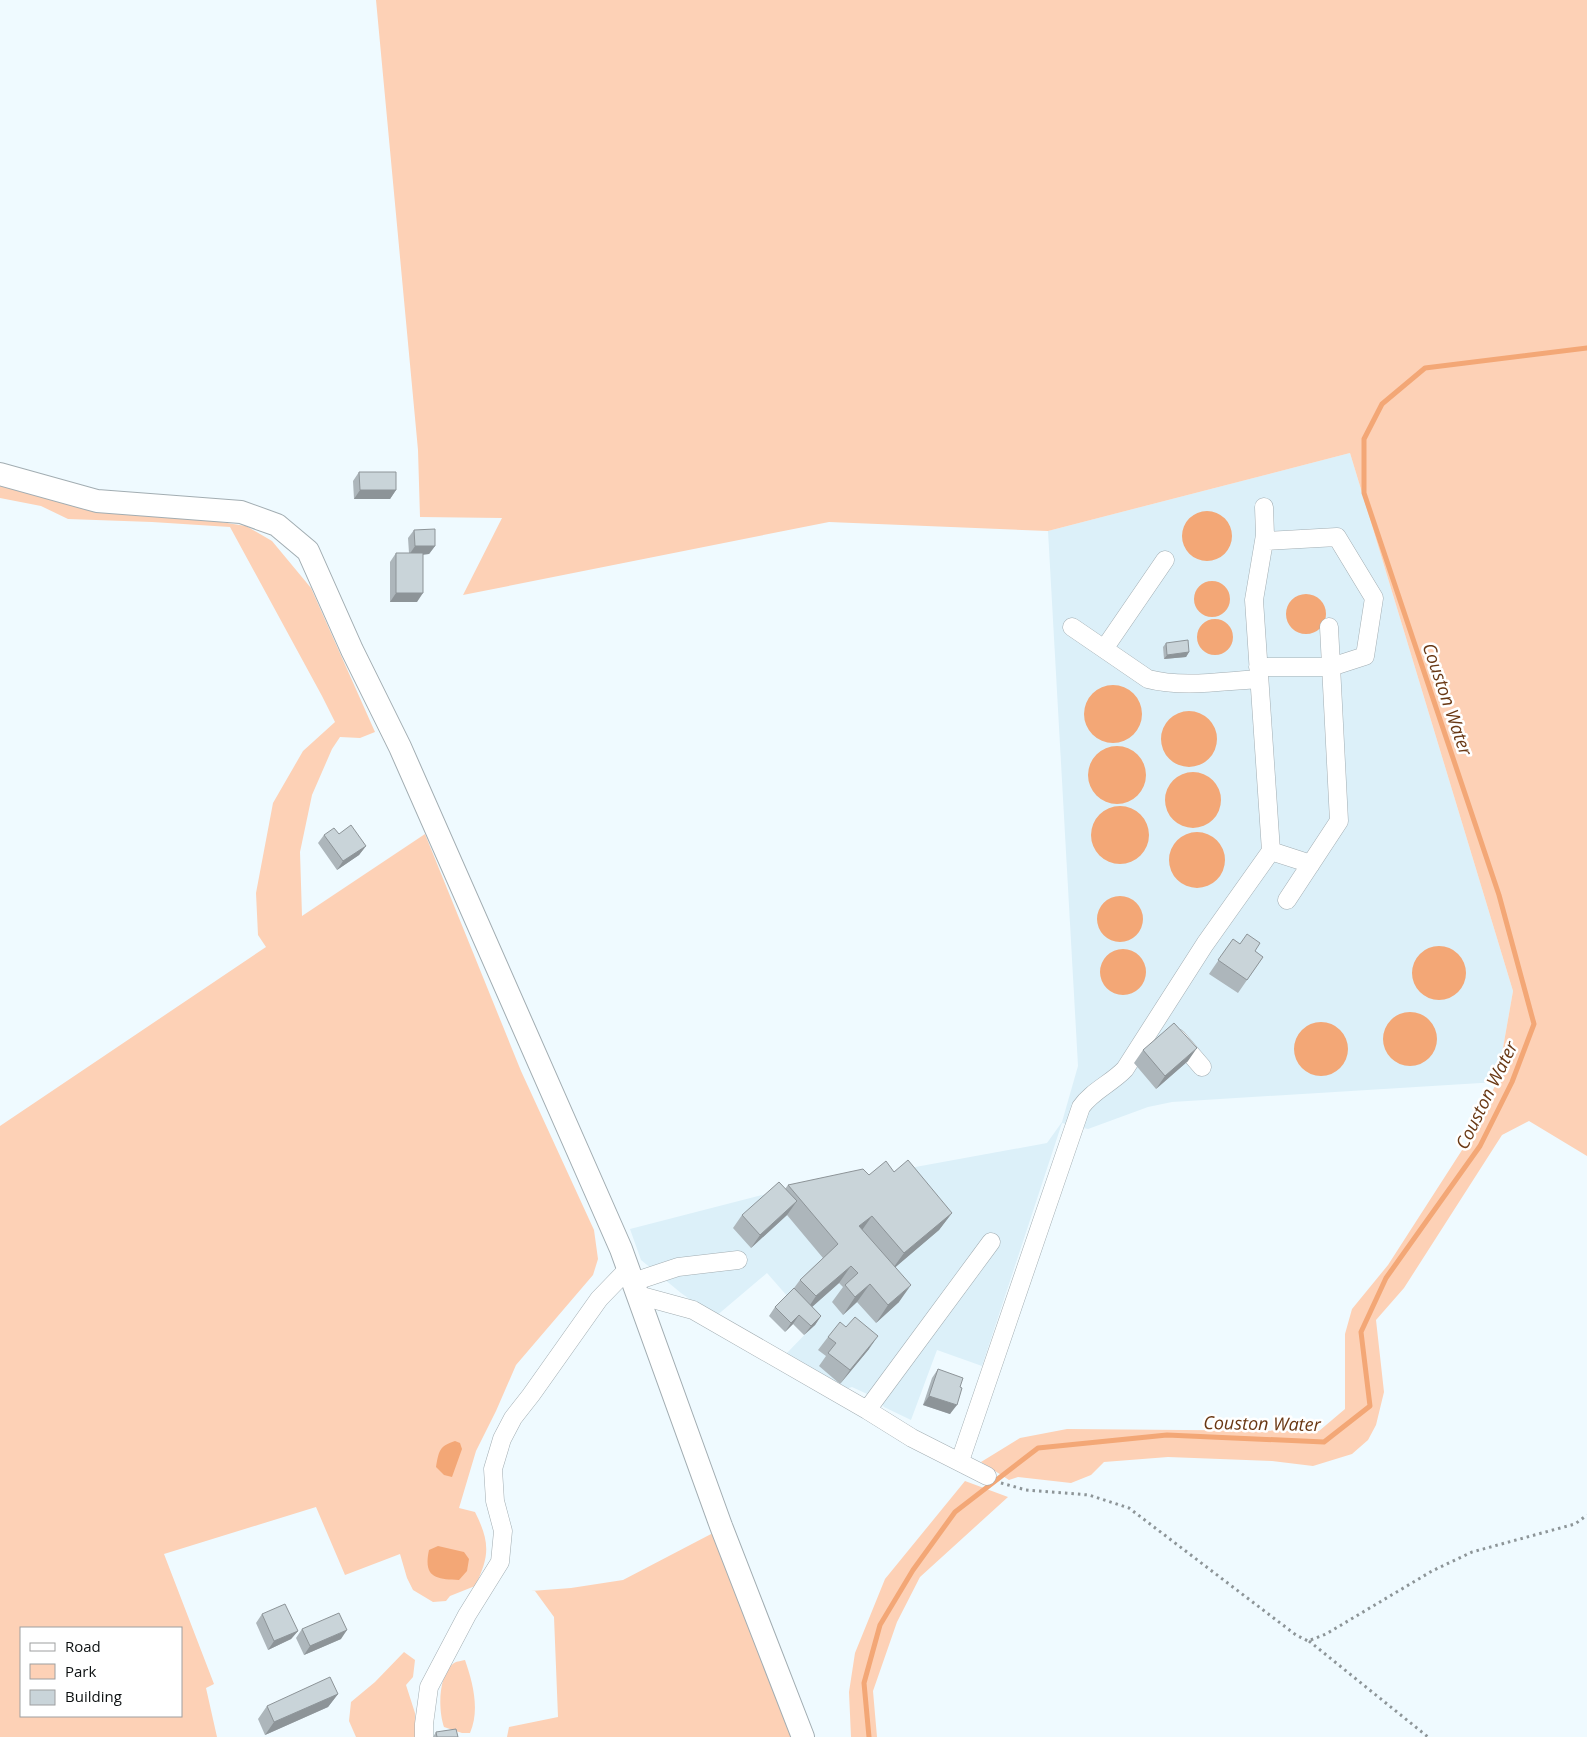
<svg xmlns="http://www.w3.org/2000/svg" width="1587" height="1737" viewBox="0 0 1587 1737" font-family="'Open Sans',sans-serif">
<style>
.built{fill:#dcf0f9}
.green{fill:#fdd1b6;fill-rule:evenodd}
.water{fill:#f3a776}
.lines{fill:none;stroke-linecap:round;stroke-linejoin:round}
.stream{stroke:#f3a776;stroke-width:5}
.minor-casing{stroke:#a2adb2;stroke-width:19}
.major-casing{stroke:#a2adb2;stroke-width:24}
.path{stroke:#8d9598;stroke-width:3;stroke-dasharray:2.5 4;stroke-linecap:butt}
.minor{stroke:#fff;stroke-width:18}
.major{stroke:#fff;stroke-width:22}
.wall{fill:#adb6bb}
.shaded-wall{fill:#8d9498}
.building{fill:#c9d4d9;stroke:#8d9498}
.labels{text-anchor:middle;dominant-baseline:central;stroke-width:5;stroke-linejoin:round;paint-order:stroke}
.water-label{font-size:18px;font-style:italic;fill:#693814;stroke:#fff}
</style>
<rect width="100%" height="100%" fill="#effaff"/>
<path class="built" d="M1350,453l163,538 -16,91 -325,20 -24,5 -60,22 -26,-6 -80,243 -45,-16 -26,70 -27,-13 -4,-7 -28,-13 -10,3 -57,-35 30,-31 -27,-27 -21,-24 -52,44 -34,-24 -40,-33 -11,-31 132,-34 285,-52 15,-21 16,-56 -30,-535z"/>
<path class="green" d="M376,0h1211v1156l-58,-35 -27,14 -98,153 -28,32 8,72 -8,33 -8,15 -16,14 -39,12 -41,-5 -104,-4 -64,5 -13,13 -20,8 -53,-6 -9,3 -28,-18 39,-24 47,-9 252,2 26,-22v-75l7,-25 36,-44 76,-118 33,-65 16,-91 -163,-538 -302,78 -219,-9 -366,73 39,-77 -82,-1 -2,-67z
M0,486l35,7 211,33 26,15 39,47 64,144 -15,6 -20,-1 -8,12 -20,46 -12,57 2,64 123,-82 96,237 73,159 4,29 -5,16 -77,90 -20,46 -20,40 -17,57 16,4c15,30 15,44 0,74l-25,10 -4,5 -13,1 -20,-12 -6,-12 -7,-24 -55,21 -29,-68 -152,47 50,130 -8,4 11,49h-217v-611l266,-179 -8,-12 -2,-42 17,-90 30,-52 32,-29 -13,-26 -92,-169 -78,-5 -84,-3 -27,-13 -41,-8zM21,1628h160v88h-160z
M965,1481l43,16 -88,80 -23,45 -24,69 4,46h-26l-2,-45 6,-39 30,-74z
M713,1533l78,204h-284l2,-10 49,-10 -4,-100 -19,-26h-4l40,-3 52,-8z
M404,1652l11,8 -2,17 -7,8 9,28 2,24h-61l-7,-16 2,-19 24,-20z
M465,1660c8,23 15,50 5,73h-8l-18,-6c-6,-17 -6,-53 10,-64 3,-2 8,-2 11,-3z"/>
<path class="water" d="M1182 536a25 25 0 1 1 50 0a25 25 0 1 1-50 0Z
M1194 599a18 18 0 1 1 36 0a18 18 0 1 1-36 0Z
M1286 614a20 20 0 1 1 40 0a20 20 0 1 1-40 0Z
M1197 637a18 18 0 1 1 36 0a18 18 0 1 1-36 0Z
M1084 714a29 29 0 1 1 58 0a29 29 0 1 1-58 0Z
M1161 739a28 28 0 1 1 56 0a28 28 0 1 1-56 0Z
M1088 775a29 29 0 1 1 58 0a29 29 0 1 1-58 0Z
M1165 800a28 28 0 1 1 56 0a28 28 0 1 1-56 0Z
M1091 835a29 29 0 1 1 58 0a29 29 0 1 1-58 0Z
M1169 860a28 28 0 1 1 56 0a28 28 0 1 1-56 0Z
M1097 919a23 23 0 1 1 46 0a23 23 0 1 1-46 0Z
M1412 973a27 27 0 1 1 54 0a27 27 0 1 1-54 0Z
M1100 972a23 23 0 1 1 46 0a23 23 0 1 1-46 0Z
M1383 1039a27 27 0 1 1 54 0a27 27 0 1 1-54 0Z
M1294 1049a27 27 0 1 1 54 0a27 27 0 1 1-54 0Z
M455,1441l5,2 2,6 -10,28 -8,-2 -8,-8c3,-16 3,-21 19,-26z
M438,1546l26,6 5,7 -2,12 -8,9c-23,-1 -36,-2 -30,-30z"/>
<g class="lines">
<path class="stream" d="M869,1737l-5,-54 16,-58 33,-55 42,-58 83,-64 129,-13 157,7 46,-36 -9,-74 25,-54 94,-132 32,-64 22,-58 -35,-129 -135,-402v-54l18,-35 43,-36 162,-20"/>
<g class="minor-casing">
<path id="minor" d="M1072,627l76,52c34,9 76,2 111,0
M1104,649l61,-89
M1258,667h73l34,-11 9,-58 -37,-61 -73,4
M1271,851l40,13
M1287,900l52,-79 -10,-194
M1177,1038l25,29
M633,1282l45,-15 60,-7
M638,1295l55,15 174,100 45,28 75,38
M867,1410l124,-168
M960,1461l121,-354c11,-16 31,-24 44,-38l80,-125 66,-93 -17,-251 11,-65 -1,-28
M424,1737v-13l5,-37 38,-72 33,-53 3,-31 -8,-30 -2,-32 9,-30 11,-21 18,-23 68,-96 29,-30"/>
</g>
<g class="major-casing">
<path id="major" d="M0,474l97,27 144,11 36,13 31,26 44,99 48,97 221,502 100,277 82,211"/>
</g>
<path class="path" d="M1001,1483l25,7 63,5 40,13 167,127 12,6 18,-7 106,-63 40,-19 103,-28 12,-9
M1309,1641l119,96"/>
<use href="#minor" class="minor"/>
<use href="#major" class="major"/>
</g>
<path class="wall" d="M359,472l37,18 -6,9h-36l-1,-18z
M414,530l21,16 -6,8 -6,1 -6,47h-27v-40l6,-9h13l-1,-15z
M1166,643l23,9 -3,5 -22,2 -1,-12z
M339,834l27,12 -7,9 -22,15 -19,-27 6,-8z
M1233,939l7,5 15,7 8,6 -25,36 -29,-19z
M1143,1050l45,11 -32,28 -22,-26z
M894,1172l58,41 -13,17 -44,37 4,35 -23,21 -19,-21 -14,13 -11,-13 11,-15 -4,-4 -27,24 9,9 -6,9 -11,10 -11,-11 -8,8 -16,-16 6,-9 19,-19 6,-8 23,-22 -36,-43 -36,33 -18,-20 9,-13 43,-26 3,-4z
M828,1337l41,12 -29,35 -21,-18 7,-10 -8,-6z
M938,1369l22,18 -10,27 -27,-9 9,-27z
M262,1614l36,17 -7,8 -23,11 -12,-27z
M302,1629l39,10 -37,16 -8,-17z
M338,1694l-10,13 -63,28 -7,-16 9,-13z
M436,1732l22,5h-25z"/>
<path class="shaded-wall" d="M360,490h36l-6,9h-36z
M415,546h20l-6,8 -20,1z
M396,593h27l-6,9h-27z
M1189,652l-3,5 -22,2 3,-4z
M366,846l-7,9 -22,15 6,-9z
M1197,1048l-9,13 -32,28 9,-13z
M797,1201l-10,14 -36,33 9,-13z
M952,1213l-13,17 -48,41 13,-18z
M872,1216l-12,17 -1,-7z
M851,1266l-12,17 -35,31 12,-18z
M870,1284l-13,18 -14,13 12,-18z
M911,1285l-12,17 -23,21 12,-18z
M799,1315l-6,9 -8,8 6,-9z
M821,1316l-6,9 -11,10 7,-9z
M878,1336l-9,13 -29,35 10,-14z
M929,1396l28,9 -7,9 -27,-9z
M347,1630l-6,9 -37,16 6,-9z
M298,1631l-7,8 -23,11 6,-9z
M338,1694l-10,13 -63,28 9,-13z"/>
<path class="building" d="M359,472h37v18h-36z
M435,529v17h-20l-1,-16z
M396,553h27v40h-27z
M1188,640l1,12 -22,3 -1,-12z
M351,825l15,21 -23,15 -19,-26 10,-7 5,6z
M1247,934l13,9 -5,8 8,6 -16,23 -29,-20 15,-21 7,5z
M1174,1023l23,25 -32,28 -22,-26z
M908,1160l44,53 -48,40 -32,-37 -13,10 52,59 -23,20 -18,-21 -15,13 -10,-12 13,-12 -7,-7 -35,30 -16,-16 38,-36 -50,-59 75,-16 6,6 17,-14 8,11z
M779,1182l18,19 -37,34 -18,-20z
M794,1288l27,28 -10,10 -12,-11 -8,8 -16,-16z
M855,1317l23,19 -28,34 -22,-17 8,-10 -8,-6 12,-15 6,5z
M938,1369l25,9 -3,9 2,1 -5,17 -28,-9z
M285,1604l13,27 -24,10 -12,-27z
M339,1613l8,17 -37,16 -8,-17z
M330,1677l8,17 -64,28 -7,-16z
M456,1729l2,8h-21l-1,-5z"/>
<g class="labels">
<g class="water-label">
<text transform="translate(1448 699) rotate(71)">Couston Water</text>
<text transform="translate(1486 1095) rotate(-64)">Couston Water</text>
<text transform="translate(1262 1423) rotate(1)">Couston Water</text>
</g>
</g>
<rect x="20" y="1627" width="162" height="90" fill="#ffffff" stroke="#9e9fa0"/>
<rect x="30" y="1643" width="25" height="8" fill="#ffffff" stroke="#9e9fa0"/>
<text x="65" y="1652" font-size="15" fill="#0c1011">Road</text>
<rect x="30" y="1664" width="25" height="15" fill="#fdd1b6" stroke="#9e9fa0"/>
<text x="65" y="1677" font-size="15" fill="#0c1011">Park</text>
<rect x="30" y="1690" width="25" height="15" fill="#c9d4d9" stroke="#9e9fa0"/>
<text x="65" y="1702" font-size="15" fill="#0c1011">Building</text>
</svg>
